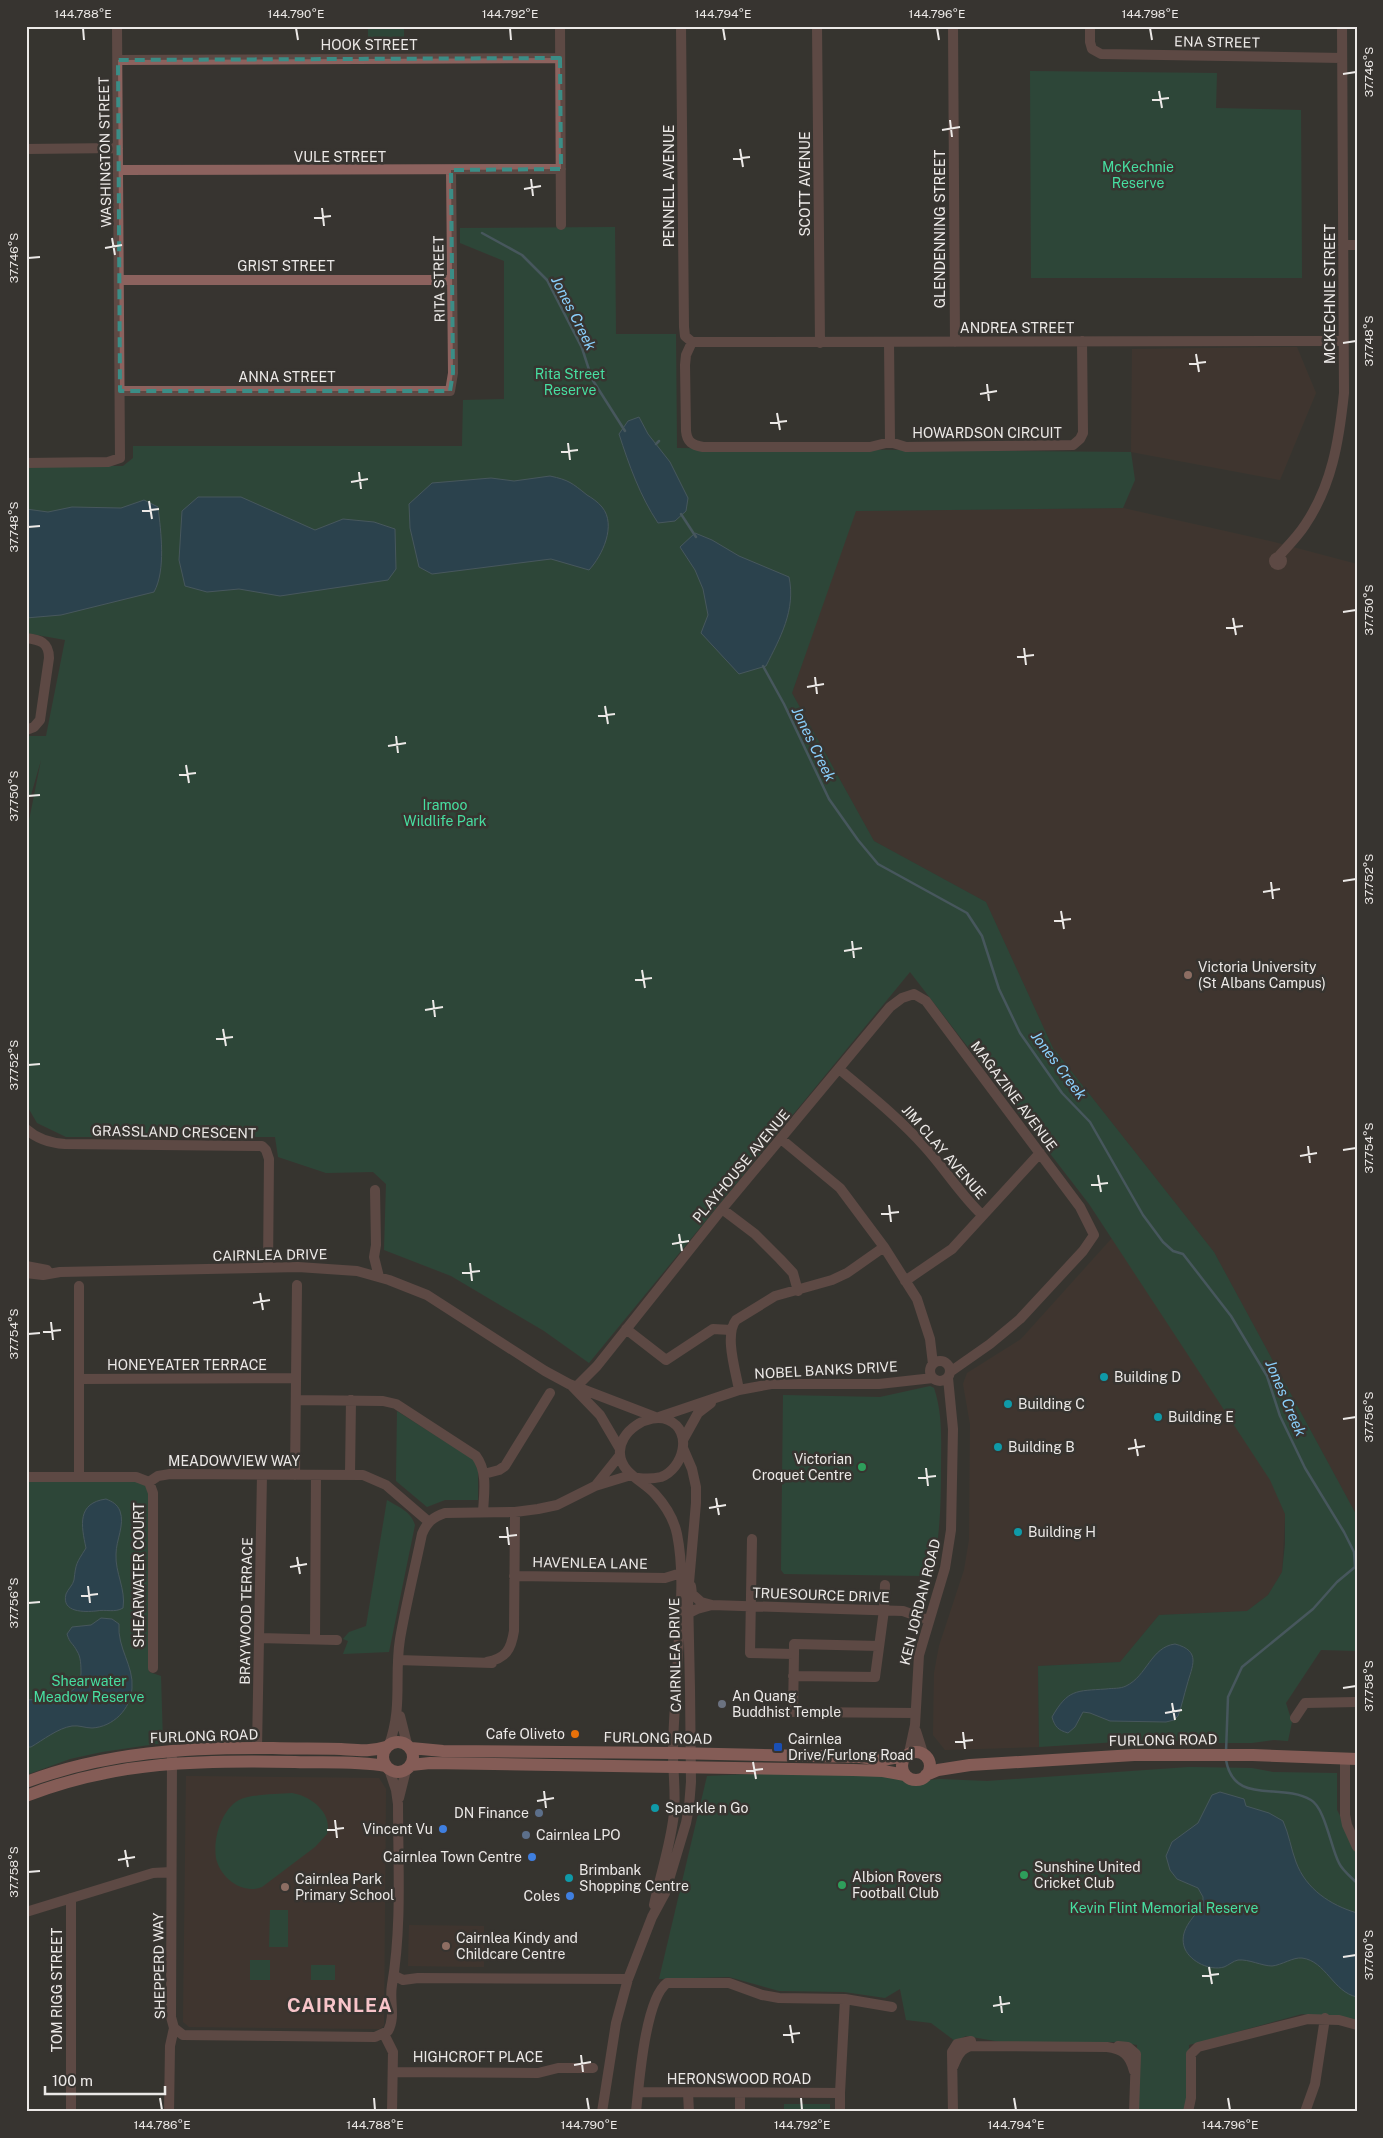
<svg xmlns="http://www.w3.org/2000/svg" width="1383" height="2138" viewBox="0 0 1383 2138" font-family="'Public Sans',sans-serif">
<style>
.education{fill:#4a372f}
.green{fill:#225c43}
.water{fill:#1d5371;stroke:#5b8094}
.lines{fill:none;stroke-linecap:round;stroke-linejoin:round}
.stream{stroke:#5b8094;stroke-width:2.5}
.minor{stroke:#8c625e;stroke-width:10}
.major{stroke:#e38d86;stroke-width:12}
.marked{fill:none;stroke:#3b8d86;stroke-width:4;stroke-dasharray:10 6;stroke-linejoin:round}
.ticks{fill:none;stroke:#ece9e7;stroke-width:2}
.education-dot{fill:#8d6e63;stroke:#373430;stroke-width:2}
.culture-dot{fill:#0f9aa8;stroke:#373430;stroke-width:2}
.leisure-dot{fill:#2e9e5b;stroke:#373430;stroke-width:2}
.worship-dot{fill:#6b7280;stroke:#373430;stroke-width:2}
.food-dot{fill:#e8710a;stroke:#373430;stroke-width:2}
.transit-dot{fill:#1a4fb4;stroke:#373430;stroke-width:2}
.service-dot{fill:#5c6f8a;stroke:#373430;stroke-width:2}
.shop-dot{fill:#3f7fe0;stroke:#373430;stroke-width:2}
.labels{text-anchor:middle;dominant-baseline:central;stroke-width:5;stroke-linejoin:round;paint-order:stroke}
.street-label{font-size:14px;fill:#ece9e7;stroke:#373430}
.park-label{font-size:14px;fill:#47dfa1;stroke:#373430}
.poi-label{font-size:14px;fill:#ece9e7;stroke:#373430;text-anchor:start}
.water-label{font-size:15px;font-style:italic;fill:#8acffb;stroke:#373430}
.district-label{font-size:19px;font-weight:bold;letter-spacing:1px;fill:#f8c4c9;stroke:#373430}
.neatline{fill:none;stroke:#ece9e7;stroke-width:2}
.ticks-label{font-size:12px;text-anchor:middle;fill:#ece9e7}
</style>
<rect width="100%" height="100%" fill="#373430"/>
<path class="education" d="M1297,347l19,46 -36,87 -149,-28 1,-103z
M1123,508l151,34 83,22v952l-143,-264 -161,-204 -67,-146 -112,-61 -82,-148 63,-182z
M1112,1238l159,242 14,34 -3,58 -14,23 -21,16 -88,4 -39,47 -82,4 1,81 -94,3 -12,-15 1,-62 5,-27 25,-76 5,-30 1,-116 -7,-40 4,-11 54,-34z
M186,1776l193,2 7,11 -2,236 -4,4 -191,-2 -6,-5z
M409,1925l75,1v41l-76,-1z"/>
<path class="green" d="M368,26h36v24h-36z
M1030,71l187,2 -1,35 85,2 1,168h-271z
M615,227l1,107h60l1,114 454,4 4,28 -12,28 -267,3 -64,182 82,148 112,61 67,146 161,204 143,264v135l-36,-1 -35,53 6,19 -4,19 -14,-1 -22,3h-59l-29,-4 -125,8 -1,-81 82,-4 39,-47 88,-4 21,-16 14,-23 3,-28v-30l-15,-34 -181,-276 -179,-232 -321,391 -45,-32 -93,-55 -67,-26 2,-66 -13,-12 -47,1 -48,-16 -3,-20h-209l-29,-14 -11,-19v-268l15,-76 -10,35h-5v-59h20l19,-96 -39,-7v-167h97l10,-8v-12h329l1,-46 41,-1v-138l-44,-18v-15z
M930,1386l4,2c9,27 7,53 7,81 0,35 -1,69 -9,104l-5,3 -143,-2 -3,-4 2,-175 97,2z
M397,1411l77,49 4,11v29h-33l-18,7 -31,-26z
M26,1480h110l10,4 4,8 -1,180 12,4 2,67 -61,9 -32,7 -44,16z
M387,1500c11,7 24,11 28,25l-26,127 -46,2 5,-13 -5,-2 6,-7 17,-6z
M1189,1767l63,1 21,4 64,1v37l20,40v172l-55,-8 -113,31 -1,51 -4,16h-46l-1,-67 -16,-3h-120l-35,-6 -11,5 -24,-18 -25,-3 -6,-31 -15,9 -41,-6 -65,-1 -50,-14 -70,2 48,-203 80,-4 110,3 13,7 30,-3 47,2z
M292,1793c19,3 41,20 35,41l-12,13 -53,40c-19,8 -42,-9 -46,-29 -3,-19 5,-48 23,-58 12,-6 39,-6 53,-7z
M270,1910h18v37h-19z
M250,1960h20v20h-20z
M311,1965h24v15h-24z
M784,2104h46v8h-46z"/>
<path class="water" d="M639,417l9,17 22,28 18,36 -2,13 -11,10 -17,2c-18,-27 -29,-58 -39,-89l9,-13z
M550,476c19,4 22,7 37,19 5,3 11,7 15,12 15,18 0,49 -13,63l-38,-11 -119,15 -13,-7 -9,-39 -1,-24 23,-21 59,-5 23,3z
M198,497h43l74,33 28,-11 31,3 21,7 1,40 -8,11 -108,16 -41,-7 -32,3 -22,-6 -6,-26 3,-49z
M144,500l14,7c3,25 8,63 -4,85l-93,23 -35,3v-109l22,3 24,-5 49,1z
M695,533l17,7 27,16 50,21c7,33 -9,61 -23,89l-27,8 -38,-41 7,-18 -5,-26 -8,-19 -15,-23z
M106,1499c7,3 11,5 14,12 5,14 -4,29 -4,43 -1,19 10,35 7,54 -8,5 -17,1 -27,3 -11,1 -35,2 -30,-17 2,-5 7,-9 8,-14 2,-17 2,-16 12,-32 -5,-23 -9,-45 20,-49z
M101,1618l11,1 7,5c-2,24 15,42 13,64 -1,21 -19,39 -40,40 -7,0 -13,-3 -20,-2 -14,2 -29,14 -41,21h-5v-47c20,-1 52,0 55,-26 0,-8 0,-17 -4,-23 -4,-8 -7,-7 -10,-17l5,-7 19,-2z
M1175,1644c27,7 17,22 12,41 -3,10 -5,20 -9,31l-4,4 -8,2 -56,-1 -20,-8 -7,-1 -8,15 -7,6c-10,-3 -13,-6 -16,-16 16,-28 24,-26 54,-28 7,-1 14,0 20,-3 21,-10 25,-39 49,-42z
M1220,1792l24,7 2,7 23,7 14,8c6,13 8,28 13,41 10,27 34,43 61,51v84c-24,-5 -31,-36 -55,-39 -9,-1 -20,7 -30,8 -10,0 -23,-7 -34,-6 -5,1 -9,5 -14,7 -14,4 -33,-5 -39,-18 -7,-17 7,-31 18,-43v-9l-5,-9 -21,-9 -7,-9 -4,-14 6,-14 26,-19 14,-28z"/>
<g class="lines">
<path class="stream" d="M482,233l40,22 25,25 35,68 10,31 33,52
M656,444l3,-3
M681,514l15,23
M763,666l21,38 45,95 29,41 20,24 89,49 15,23 17,53 21,44 42,60 28,29 53,93 20,27 10,9 10,3 48,62 36,60 13,40 25,52 39,64 10,20 1,15 -18,15 -24,27 -71,58 -14,30 -2,55
M1226,1760c8,46 54,22 85,40 14,8 20,48 28,63 3,7 12,14 18,20"/>
<path class="minor" d="M560,26l1,199
M681,26l3,301 1,9 7,6 652,-1
M817,26l3,317
M953,26l2,316
M1090,26v16l2,7 9,5 241,4
M118,60l442,-2
M26,149l92,-1
M119,170l442,-1
M1343,245h14
M120,280h332
M692,342l-6,13 -1,10 1,66c1,11 6,14 17,16h167l20,-5 16,5 167,-2 7,-6 3,-6 -1,-92
M889,342l1,100
M120,391h330l3,-18 -2,-203
M26,463l82,-1 12,-4 -3,-432
M1274 561a4 4 0 1 1 8 0a4 4 0 1 1-8 0Z
M1278,557c9,-10 20,-21 27,-32 27,-40 34,-84 39,-132l-2,-367
M26,638c14,2 23,4 23,20l-9,62 -6,7 -8,3
M839,1069c30,25 60,49 86,78 20,22 35,47 57,68
M26,1129c11,10 24,14 39,15l197,2 4,4 3,9 -1,109
M781,1139l59,49 44,59 33,52 13,40 3,25
M375,1190l1,55 -2,12 5,20
M722,1209l33,25 25,25 13,14 5,18
M26,1266l21,4
M26,1273l17,2 17,-3 238,-5 59,4 32,9 38,15 118,76 24,13 86,33
M905,1281l47,-32 88,-96
M79,1286v190
M626,1329l40,31 47,-31 18,1
M930 1371a10 10 0 1 1 20 0a10 10 0 1 1-20 0Z
M79,1379l217,-1
M572,1386l28,29 20,34
M577,1386l20,-20 125,-157 168,-202 12,-9 12,-4 12,7 154,206 14,28 -11,16 -63,68 -30,25 -40,28
M739,1390c-3,-18 -15,-55 -3,-70l39,-24 57,-16 15,-7 37,-26
M296,1400l87,1 13,3 80,52c12,16 8,37 7,56
M659,1417l80,-27 32,-6h108l54,-6
M683,1440l15,-27 13,-10
M350,1474l1,-74
M484,1474l15,-4 6,-4 45,-73
M295,1475l2,-190
M26,1477h110l13,5 9,-6 12,-2 193,1 23,10 43,37
M638,1478c8,1 15,1 23,-1 22,-8 33,-46 7,-57 -19,-8 -50,11 -48,34 1,19 23,27 35,40 10,11 19,26 22,40 8,40 3,80 1,121 -1,32 -5,65 -5,98 0,20 3,40 1,60 -3,31 -14,62 -20,92
M149,1482l4,11v175
M596,1485l24,-30
M752,1539l-2,114 44,1 -1,58 122,1
M514,1576l151,2 16,-5
M691,1586l1,8 9,8 11,3
M687,1614l10,-5 15,-4 191,6 25,9
M259,1638l78,2
M315,1639l1,-164
M794,1654v-10l85,2
M398,1660l94,3
M487,1662c19,-4 24,-12 27,-31l1,-119
M793,1676l82,1 9,-67 1,-25
M400,1716l7,28
M1295,1718l10,-15 52,-1
M916,1731l7,22
M389,1745c14,-38 5,-69 11,-106 6,-35 15,-71 22,-105 5,-12 11,-17 23,-21l70,-1 23,-3 19,-4 38,-19 36,-11
M257,1748l5,-273
M909,1753l6,-28 4,-70 26,-87 6,-38 2,-101 -5,-51
M172,1758l-1,259 3,11 9,7 192,2 13,-6c8,-15 1,-30 4,-46 10,-58 6,-121 6,-181l-2,-14 -7,-21
M1345,1758v57l2,10 10,22
M399,1798l7,-28
M26,1912l127,-39 18,-1
M395,1976l8,4 15,-2 210,1
M384,2034l9,18 -1,60
M1118,2046l10,1 8,7 -2,58
M953,2067c4,-10 7,-18 18,-21l136,1c16,2 23,8 27,24
M393,2072l145,1 20,-5h35
M638,2092l202,1
M688,2093l1,19
M71,2112v-214
M169,2112l1,-66 4,-18
M602,2112l14,-89 12,-44 24,-62 13,-24 21,-70 3,-16 2,-25 -1,-93 -2,-95 8,-91v-16l-4,-18 -9,-21
M636,2112c3,-28 9,-113 31,-129h62l33,12 17,3 66,1 47,8
M740,2112v-19
M840,2112v-19l5,-94
M953,2112l-1,-60 5,-8 14,-3
M1188,2112l3,-14v-44l7,-7 110,-28 31,1 18,5
M1305,2112l10,-28 10,-66"/>
<path class="major" d="M383 1757a15 15 0 1 1 30 0a15 15 0 1 1-30 0Z
M411,1748l32,3 230,2 187,4 22,3 23,-4
M902 1766a14 14 0 1 1 28 0a14 14 0 1 1-28 0Z
M411,1765l19,-2 423,7 30,1 22,4
M926,1775l12,-5 32,-5 164,-10h119l104,4
M26,1782c80,-30 163,-35 247,-34 23,1 45,0 68,1 16,1 30,3 45,-2
M26,1796c89,-35 176,-36 269,-34 30,1 61,-1 91,4"/>
</g>
<path d="M0 0H1383V2138H0ZM560,58l1,111 -110,1 2,203 -3,18h-330l-2,-331z" fill="#373430" fill-opacity=".55" fill-rule="evenodd"/>
<path class="marked" d="M560,58l1,111 -110,1 2,203 -3,18h-330l-2,-331z"/>
<path class="ticks" d="M83,28l1,12M296,28l2,12M510,28l1,12M723,28l2,12M937,28l2,12M1150,28l2,12M1343,74l13,-2M1159,91l3,17M1152,100l17,-2M950,120l2,17M942,130l18,-3M740,149l3,18M733,159l17,-2M531,179l2,17M524,189l17,-3M322,208l2,18M314,218l17,-2M112,238l3,17M105,248l17,-3M28,258l12,-1M1343,343l13,-2M1196,354l3,18M1189,364l17,-2M987,384l2,17M980,394l17,-3M777,413l3,17M770,423l17,-2M568,443l2,17M561,452l17,-2M359,472l2,17M351,482l17,-3M149,501l3,18M142,511l17,-2M28,527l12,-1M1343,612l13,-2M1233,618l3,17M1226,628l17,-2M1024,648l2,17M1017,657l17,-2M815,677l2,17M807,687l17,-3M605,706l3,18M598,716l17,-2M396,736l2,17M388,746l18,-3M186,765l3,18M179,775l17,-2M28,796l12,-1M1343,881l13,-2M1271,882l2,17M1263,892l17,-3M1061,911l3,18M1054,921l17,-2M852,941l2,17M844,951l18,-3M642,970l3,18M635,980l17,-2M433,1000l2,17M425,1010l18,-3M223,1029l3,17M216,1039l17,-2M28,1065l12,-1M1308,1146l2,17M1343,1150l13,-2M1300,1156l17,-3M1098,1175l3,17M1091,1185l17,-2M889,1205l2,17M881,1214l18,-2M679,1234l3,17M672,1244l17,-3M470,1263l2,18M462,1273l18,-2M260,1293l3,17M253,1303l17,-3M51,1322l2,18M43,1332l18,-2M28,1334l12,-1M1343,1419l13,-2M1135,1439l3,17M1128,1449l17,-3M926,1468l2,18M918,1478l18,-2M716,1498l3,17M709,1508l17,-3M507,1527l2,18M499,1537l18,-2M297,1557l3,17M290,1567l17,-3M88,1586l2,17M81,1596l17,-2M28,1603l12,-1M1343,1688l13,-2M1172,1703l3,17M1165,1713l17,-3M963,1732l2,17M955,1742l18,-2M753,1762l3,17M746,1771l17,-2M544,1791l2,17M537,1801l17,-3M335,1820l2,18M327,1830l17,-2M125,1850l3,17M118,1860l17,-3M28,1872l12,-1M1343,1957l13,-2M1209,1967l3,17M1202,1976l17,-2M1000,1996l2,17M993,2006l17,-3M790,2025l3,18M783,2035l17,-2M581,2055l2,17M574,2065l17,-3M160,2098l2,12M374,2098l1,12M587,2098l2,12M801,2098l1,12M1014,2098l2,12M1228,2098l2,12"/>
<g class="education-dot">
<circle cx="1188" cy="975" r="5"/>
<circle cx="285" cy="1887" r="5"/>
<circle cx="446" cy="1946" r="5"/>
</g>
<g class="culture-dot">
<circle cx="1104" cy="1377" r="5"/>
<circle cx="1008" cy="1404" r="5"/>
<circle cx="1158" cy="1417" r="5"/>
<circle cx="998" cy="1447" r="5"/>
<circle cx="1018" cy="1532" r="5"/>
<circle cx="655" cy="1808" r="5"/>
<circle cx="569" cy="1878" r="5"/>
</g>
<g class="leisure-dot">
<circle cx="862" cy="1467" r="5"/>
<circle cx="1024" cy="1875" r="5"/>
<circle cx="842" cy="1885" r="5"/>
</g>
<circle class="worship-dot" cx="722" cy="1704" r="5"/>
<circle class="food-dot" cx="575" cy="1734" r="5"/>
<rect class="transit-dot" x="773" y="1742" width="10" height="10" rx="2.5"/>
<g class="service-dot">
<circle cx="539" cy="1813" r="5"/>
<circle cx="526" cy="1835" r="5"/>
</g>
<g class="shop-dot">
<circle cx="443" cy="1829" r="5"/>
<circle cx="532" cy="1857" r="5"/>
<circle cx="570" cy="1896" r="5"/>
</g>
<g class="labels">
<g class="street-label">
<text transform="translate(1217 42) rotate(1)">ENA STREET</text>
<text x="369" y="45">HOOK STREET</text>
<text transform="translate(105 152) rotate(-91)">WASHINGTON STREET</text>
<text x="340" y="157">VULE STREET</text>
<text transform="translate(805 184) rotate(-90)">SCOTT AVENUE</text>
<text transform="translate(669 186) rotate(-90)">PENNELL AVENUE</text>
<text transform="translate(940 229) rotate(-90)">GLENDENNING STREET</text>
<text x="286" y="266">GRIST STREET</text>
<text transform="translate(439 279) rotate(-91)">RITA STREET</text>
<text transform="translate(1330 294) rotate(-90)">MCKECHNIE STREET</text>
<text x="1017" y="328">ANDREA STREET</text>
<text x="287" y="377">ANNA STREET</text>
<text x="987" y="433">HOWARDSON CIRCUIT</text>
<text transform="translate(1014 1096) rotate(53)">MAGAZINE AVENUE</text>
<text transform="translate(174 1132) rotate(1)">GRASSLAND CRESCENT</text>
<text transform="translate(944 1152) rotate(49)">JIM CLAY AVENUE</text>
<text transform="translate(741 1166) rotate(-50)">PLAYHOUSE AVENUE</text>
<text transform="translate(270 1255) rotate(-1)">CAIRNLEA DRIVE</text>
<text x="187" y="1365">HONEYEATER TERRACE</text>
<text transform="translate(826 1370) rotate(-3)">NOBEL BANKS DRIVE</text>
<text x="234" y="1461">MEADOWVIEW WAY</text>
<text transform="translate(590 1563) rotate(1)">HAVENLEA LANE</text>
<text transform="translate(139 1575) rotate(-90)">SHEARWATER COURT</text>
<text transform="translate(821 1595) rotate(2)">TRUESOURCE DRIVE</text>
<text transform="translate(920 1602) rotate(-76)">KEN JORDAN ROAD</text>
<text transform="translate(246 1611) rotate(-89)">BRAYWOOD TERRACE</text>
<text transform="translate(675 1655) rotate(-91)">CAIRNLEA DRIVE</text>
<text transform="translate(204 1736) rotate(-2)">FURLONG ROAD</text>
<text transform="translate(658 1738) rotate(1)">FURLONG ROAD</text>
<text transform="translate(1163 1740) rotate(-1)">FURLONG ROAD</text>
<text transform="translate(159 1966) rotate(-91)">SHEPPERD WAY</text>
<text transform="translate(57 1990) rotate(-90)">TOM RIGG STREET</text>
<text x="478" y="2057">HIGHCROFT PLACE</text>
<text x="739" y="2079">HERONSWOOD ROAD</text>
</g>
<g class="park-label">
<text x="1138" y="167">McKechnie<tspan x="1138" dy="16">Reserve</tspan></text>
<text x="570" y="374">Rita Street<tspan x="570" dy="16">Reserve</tspan></text>
<text x="445" y="805">Iramoo<tspan x="445" dy="16">Wildlife Park</tspan></text>
<text x="89" y="1681">Shearwater<tspan x="89" dy="16">Meadow Reserve</tspan></text>
<text x="1164" y="1908">Kevin Flint Memorial Reserve</text>
</g>
<g class="poi-label">
<text x="1198" y="967">Victoria University<tspan x="1198" dy="16">(St Albans Campus)</tspan></text>
<text x="1114" y="1377">Building D</text>
<text x="1018" y="1404">Building C</text>
<text x="1168" y="1417">Building E</text>
<text x="1008" y="1447">Building B</text>
<text x="852" y="1459" text-anchor="end">Victorian<tspan x="852" dy="16">Croquet Centre</tspan></text>
<text x="1028" y="1532">Building H</text>
<text x="732" y="1696">An Quang<tspan x="732" dy="16">Buddhist Temple</tspan></text>
<text x="565" y="1734" text-anchor="end">Cafe Oliveto</text>
<text x="788" y="1739">Cairnlea<tspan x="788" dy="16">Drive/Furlong Road</tspan></text>
<text x="665" y="1808">Sparkle n Go</text>
<text x="529" y="1813" text-anchor="end">DN Finance</text>
<text x="433" y="1829" text-anchor="end">Vincent Vu</text>
<text x="536" y="1835">Cairnlea LPO</text>
<text x="522" y="1857" text-anchor="end">Cairnlea Town Centre</text>
<text x="1034" y="1867">Sunshine United<tspan x="1034" dy="16">Cricket Club</tspan></text>
<text x="579" y="1870">Brimbank<tspan x="579" dy="16">Shopping Centre</tspan></text>
<text x="852" y="1877">Albion Rovers<tspan x="852" dy="16">Football Club</tspan></text>
<text x="295" y="1879">Cairnlea Park<tspan x="295" dy="16">Primary School</tspan></text>
<text x="560" y="1896" text-anchor="end">Coles</text>
<text x="456" y="1938">Cairnlea Kindy and<tspan x="456" dy="16">Childcare Centre</tspan></text>
</g>
<g class="water-label">
<text transform="translate(574 313) rotate(63)">Jones Creek</text>
<text transform="translate(814 744) rotate(64)">Jones Creek</text>
<text transform="translate(1059 1065) rotate(53)">Jones Creek</text>
<text transform="translate(1286 1398) rotate(67)">Jones Creek</text>
</g>
<g class="district-label">
<text x="340" y="2005">CAIRNLEA</text>
</g>
</g>
<rect width="1383" height="2138" fill="none" stroke="#373430" stroke-width="55"/>
<path d="M45 2086v8h120v-8" fill="none" stroke="#ece9e7" stroke-width="2.5"/>
<text x="52" y="2086" font-size="15" fill="#ece9e7" stroke="#373430" stroke-width="4" paint-order="stroke">100 m</text>
<rect x="28" y="28" width="1328" height="2082" class="neatline"/>
<g class="ticks-label">
<text x="83" y="18">144.788°E</text>
<text x="296" y="18">144.790°E</text>
<text x="510" y="18">144.792°E</text>
<text x="723" y="18">144.794°E</text>
<text x="937" y="18">144.796°E</text>
<text x="1150" y="18">144.798°E</text>
<text transform="translate(1369 72) rotate(-90)" y="4">37.746°S</text>
<text transform="translate(14 258) rotate(-90)" y="4">37.746°S</text>
<text transform="translate(1369 341) rotate(-90)" y="4">37.748°S</text>
<text transform="translate(14 527) rotate(-90)" y="4">37.748°S</text>
<text transform="translate(1369 610) rotate(-90)" y="4">37.750°S</text>
<text transform="translate(14 796) rotate(-90)" y="4">37.750°S</text>
<text transform="translate(1369 879) rotate(-90)" y="4">37.752°S</text>
<text transform="translate(14 1065) rotate(-90)" y="4">37.752°S</text>
<text transform="translate(1369 1148) rotate(-90)" y="4">37.754°S</text>
<text transform="translate(14 1334) rotate(-90)" y="4">37.754°S</text>
<text transform="translate(1369 1417) rotate(-90)" y="4">37.756°S</text>
<text transform="translate(14 1603) rotate(-90)" y="4">37.756°S</text>
<text transform="translate(1369 1686) rotate(-90)" y="4">37.758°S</text>
<text transform="translate(14 1872) rotate(-90)" y="4">37.758°S</text>
<text transform="translate(1369 1955) rotate(-90)" y="4">37.760°S</text>
<text x="162" y="2129">144.786°E</text>
<text x="375" y="2129">144.788°E</text>
<text x="589" y="2129">144.790°E</text>
<text x="802" y="2129">144.792°E</text>
<text x="1016" y="2129">144.794°E</text>
<text x="1230" y="2129">144.796°E</text>
</g>
</svg>
